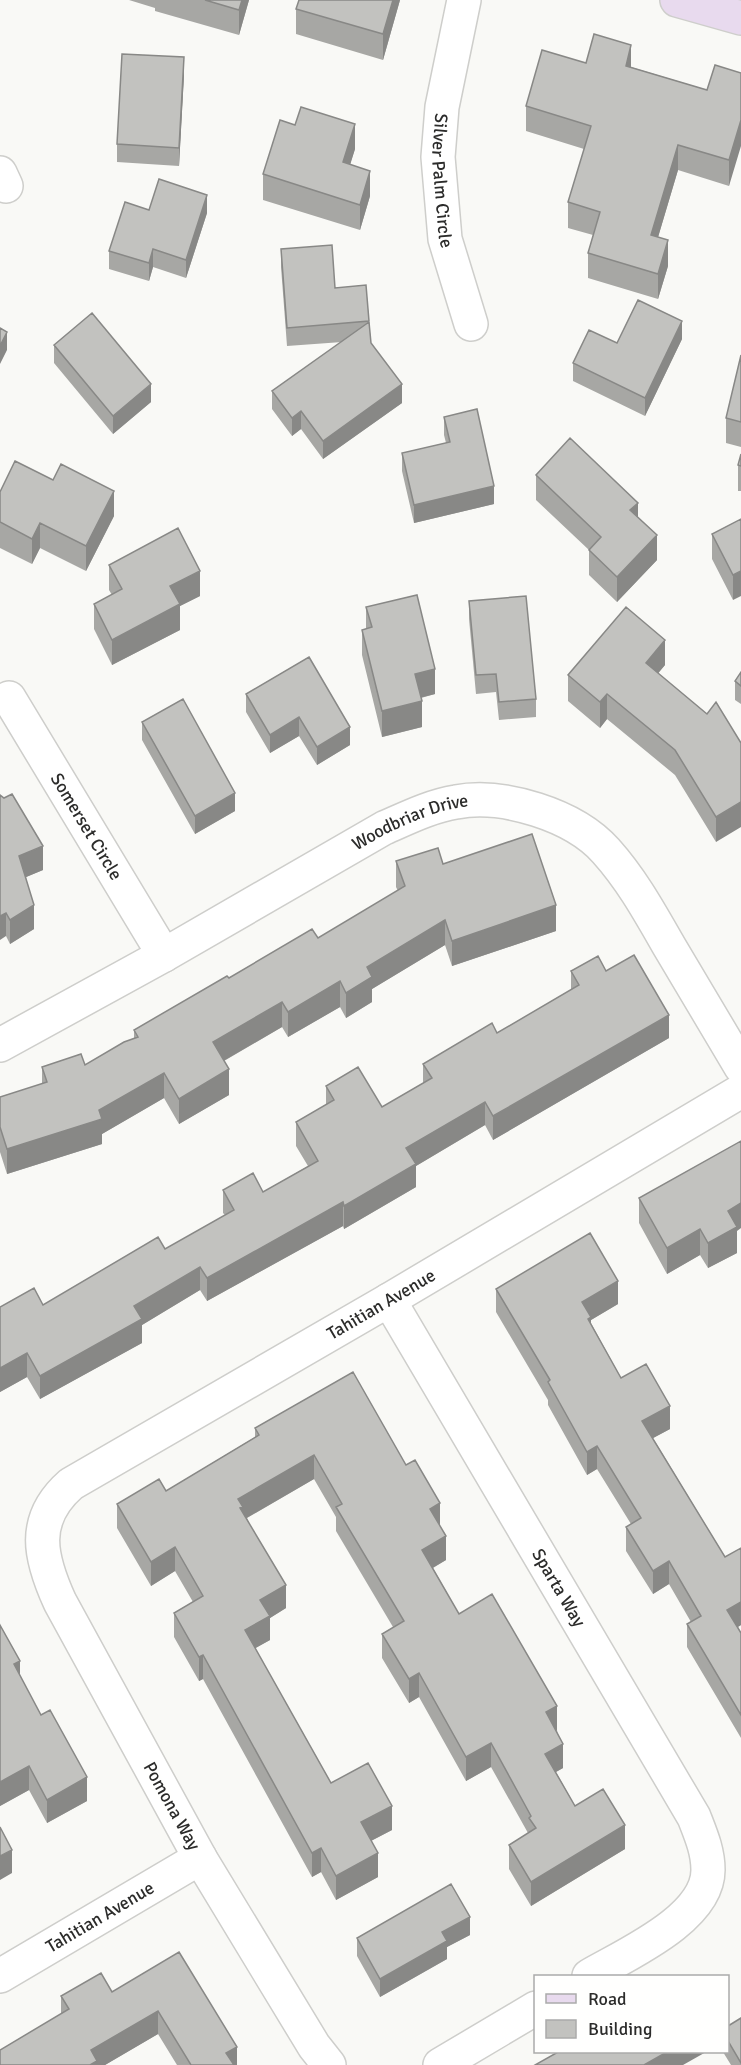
<svg xmlns="http://www.w3.org/2000/svg" width="741" height="2065" viewBox="0 0 741 2065" font-family="Signika,sans-serif">
<style>
.lines{fill:none;stroke-linecap:round;stroke-linejoin:round}
.street-casing{stroke:#cececb;stroke-width:36}
.secondary-casing{stroke:#cececb;stroke-width:36}
.street{stroke:#fff;stroke-width:33}
.secondary{stroke:#e8daee;stroke-width:33}
.wall{fill:#a7a7a4}
.shaded-wall{fill:#888886}
.building{fill:#c2c2bf;stroke:#888886;stroke-width:1.5}
.labels{text-anchor:middle;dominant-baseline:central;stroke-width:5;stroke-linejoin:round;paint-order:stroke}
.street-label{font-size:18px;fill:#2c2c2b;stroke:#fffffe}
</style>
<rect width="100%" height="100%" fill="#f9f9f6"/>
<g class="lines">
<g class="street-casing">
<g id="street">
<path id="s1" d="M464,0l-22,107 -4,50 7,82 26,85"/>
<path d="M0,173l6,13"/>
<path id="s2" d="M9,698l155,257"/>
<path id="s3" d="M0,1045l164,-90 220,-127c23,-10 47,-22 72,-26 47,-9 118,13 150,49 26,29 44,62 63,95 24,40 48,80 72,121"/>
<path id="s4" d="M389,1300l305,517c7,18 14,34 14,53 0,49 -83,85 -119,106"/>
<path id="s5" d="M0,1976l200,-118"/>
<path id="s6" d="M329,2065l-15,-19 -114,-188 -140,-256c-20,-44 -30,-82 11,-118l318,-184 352,-209"/>
<path d="M440,2065l96,-57"/>
</g>
</g>
<g class="secondary-casing">
<path id="secondary" d="M677,0l64,18"/>
</g>
<use href="#street" class="street"/>
<use href="#secondary" class="secondary"/>
</g>
<path class="wall" d="M129,0h120l-10,35 -84,-24v-3z
M400,0l-17,60 -87,-26v-25z
M586,63l45,4 76,23 34,-17 -12,113 -51,-16 -20,67 10,29 -10,33 -70,-21v-25l5,-18 -25,-7v-26l16,-53 -58,-18v-25z
M184,75l-5,91 -62,-4v-18z
M295,125l60,24 -5,15 20,32 -10,34 -97,-30v-26z
M149,210l58,3 -21,65 -33,-11 -4,14 -40,-12v-18z
M281,249l54,39 31,-3 5,58 31,60 -79,56 -22,-30 -9,7 -20,-27v-18l70,-49 -55,4 -6,-79z
M682,339l-37,77 -72,-35v-18l44,-20z
M54,345l97,57 -38,32 -59,-71z
M741,355v92l-15,-4v-25z
M444,417l50,87 -80,19 -12,-52v-18l44,-10 -2,-8z
M741,454v37h-3v-26z
M536,475l102,42 19,43 -40,42 -28,-27v-25l-53,-50z
M0,492l114,24 -28,55 -46,-23 -8,16 -32,-16z
M741,519l-8,81 -21,-41v-25z
M109,565l91,31 -20,10v24l-68,35 -18,-36v-25l18,-9 -3,-5z
M469,601l67,98v18l-37,3 -3,-28 -20,2 -7,-75z
M366,607l69,87 -14,4 1,29 -40,10 -20,-82v-25l4,-1z
M309,657l41,88 -33,20 -18,-29 -29,17 -24,-41v-18z
M665,665l-7,8 83,70 -25,99 -41,-67 -68,-56 -7,9 -32,-27v-26z
M741,672v32l-6,-4v-19z
M142,722l93,89 -40,23 -53,-94z
M0,795l43,75 -17,7 8,52 -24,15 -4,-8z
M396,861l47,3 113,67 -104,35 -7,-21 -73,44v13l-26,16 -6,-11 -52,30 -6,-10 -58,34 5,34 -50,29 -15,-26 -62,36v10l-95,30 -7,-22v-55l42,-13v-17l43,-2 49,-27v-8l95,-52 89,-40 80,-47 -2,-4z
M571,971h35l63,67 -176,102 -8,-15 -69,41v21l-72,42 -1,-3 -136,75 -7,-11 -58,35v18l-102,56 -13,-22 -27,15v-85l43,-2 122,-56 60,-34 -2,-2v-23l40,2 45,-26 -12,-20v-24l30,-17v-19l56,21 41,-24v-19l74,-31 74,-43z
M639,1198l98,33v22l-29,15 -8,-13 -33,19 -28,-51z
M496,1289l122,15 -27,16v3l30,55 49,51 -17,9 72,119 16,-9v77l-3,2 3,6v105l-54,-91v-23l4,-2 -22,-38 -16,10 -27,-43v-24l5,-3 -34,-55 -10,6 -39,-70v-5l-52,-88z
M353,1372l87,154 6,34 -13,8 26,46 98,116 6,38 -7,4 19,34 50,43 -94,57 -22,-37v-24l19,-12 -37,-66 -25,14 -47,-84 -10,6 -27,-45v-24l11,-7 -57,-96v-14l-22,-38 -67,39 39,90 -16,10v22l-15,8 76,135 61,47 -21,11 7,36 -42,23 -15,-28 -9,5 -109,-198 -4,2 -25,-44v-24l19,-11 -18,-31 -24,15 -34,-58v-24l49,-13 89,-54v-9z
M0,1625l20,51 67,125 -40,22 -18,-33 -29,16z
M470,1935l-23,12v12l-67,38 -23,-41v-18z
M179,1952l58,113h-60l-19,-31 -53,31h-105l61,-51v-18l51,-4z
M741,2018v47h-10l-8,-13h5v-26z"/>
<path class="shaded-wall" d="M242,0h7l-10,35v-25z
M393,0h7l-17,60v-26z
M631,45v25l-5,-4z
M184,57v18l-5,91v-18z
M741,120v26l-12,40v-26z
M355,124v25l-12,39v-26z
M678,145v25l-27,91v-26z
M370,171v25l-10,34v-25z
M207,195v18l-21,65v-18z
M668,240v26l-10,33v-25z
M153,249v18l-4,14v-18z
M682,321v18l-37,77v-18z
M7,332v18l-7,14v-18z
M151,384v18l-38,32v-18z
M402,384v19l-79,56v-18z
M301,411v18l-9,7v-18z
M494,486v18l-80,19v-18z
M114,491v25l-28,55v-25z
M638,503v25l-8,-18z
M40,523v25l-8,16v-25z
M657,535v25l-40,42v-25z
M200,571v25l-20,10v24l-68,35v-25l58,-54z
M741,571v25l-8,4v-25z
M665,640v25l-19,23v-25z
M435,669v25l-20,5v-25z
M607,694v25l-7,9v-26z
M422,701v26l-40,10v-26z
M299,717v19l-29,17v-18z
M350,727v18l-33,20v-18z
M235,793v18l-40,23v-18z
M741,802v25l-25,15v-25z
M43,846v24l-24,10v-24z
M34,905v24l-24,15v-24z
M556,905v26l-104,35v-25z
M6,913v23l-6,4v-24z
M445,920v25l-73,44v13l-26,16v-25l21,-26z
M340,981v26l-52,30v-25z
M282,1002v25l-69,40v-25z
M669,1015v23l-176,102v-24z
M229,1069v26l-50,29v-25z
M164,1073v25l-62,36v10l-95,30v-25l92,-39z
M485,1102v23l-69,41v21l-72,42v-23l62,-58z
M343,1202v24l-136,75v-23z
M741,1203v25l-4,3v22l-29,15v-25l20,-32z
M700,1229v26l-33,19v-26z
M200,1267v23l-58,35v18l-102,56v-23l94,-70z
M618,1281v23l-27,16v20l-9,-38z
M27,1353v24l-27,15v-24z
M670,1406v23l-28,15v-23z
M597,1446v23l-10,6v-23z
M314,1455v24l-71,41 -5,-21z
M440,1503v24l-10,-18z
M446,1536v24l-24,14v-24z
M175,1547v24l-24,15v-24z
M669,1561v23l-16,10v-23z
M286,1585v23l-16,10v22l-25,14v-24l15,-30z
M741,1602v23l-14,8v-23z
M203,1655v24l-4,2v-24z
M20,1661v24l-6,-21z
M419,1673v24l-10,6v-24z
M557,1706v24l-11,6v-24z
M491,1743v24l-25,14v-24z
M563,1744v24l-18,10v-24z
M29,1766v24l-29,16v-24z
M87,1777v24l-40,22v-23z
M392,1806v24l-31,16v-24z
M625,1825v24l-94,57v-24z
M321,1848v24l-9,5v-24z
M12,1850v23l-12,7v-24z
M378,1853v24l-42,23v-24z
M470,1917v18l-23,12v12l-67,38v-18l62,-47z
M158,2011v23l-53,31h-15l1,-15z
M237,2047v18h-11v-12z
M667,2052h39l-23,13h-39z"/>
<path class="building" d="M205,0h37l-3,10z
M299,0h94l-10,34 -87,-25z
M594,34l37,11 -5,21 81,24 8,-25 26,8v47l-12,40 -51,-15 -27,90 17,5 -10,34 -70,-21 12,-41 -32,-10 23,-76 -65,-20 16,-56 44,13z
M122,54l62,3 -5,91 -62,-4z
M301,107l54,17 -12,38 27,9 -10,34 -97,-31 17,-54 15,5z
M159,179l48,16 -21,65 -33,-11 -4,14 -40,-12 16,-49 24,8z
M332,245l3,43 31,-3 3,36 -82,7 -6,-79z
M638,300l44,21 -37,77 -72,-35 16,-33 28,13z
M92,313l59,71 -38,32 -59,-71z
M369,322l2,21 31,41 -79,57 -22,-30 -9,7 -20,-27z
M0,328l7,4 -7,14z
M741,355v67l-15,-4z
M477,409l17,77 -80,19 -12,-52 48,-11 -6,-25z
M570,438l68,65 -8,7 27,25 -40,42 -28,-27 12,-13 -65,-62z
M741,454v12l-3,-1z
M15,461l38,19 8,-16 53,27 -28,55 -46,-23 -8,16 -32,-17v-30z
M741,519v52l-8,4 -21,-41z
M178,528l22,43 -30,15 10,18 -68,36 -18,-36 28,-15 -13,-24z
M417,595l18,74 -20,5 7,27 -40,10 -20,-81 10,-3 -6,-20z
M526,596l10,103 -37,3 -3,-28 -20,1 -7,-74z
M626,607l39,33 -19,23 61,51 9,-12 25,41v59l-25,15 -41,-67 -68,-56 -7,8 -32,-27z
M309,657l41,70 -33,20 -18,-30 -29,18 -24,-41z
M741,672v14l-6,-5z
M183,699l52,94 -40,23 -53,-94z
M12,794l31,52 -24,10 15,49 -24,15 -4,-7 -6,3v-121l4,3z
M532,834l24,71 -104,36 -7,-21 -78,47 5,10 -26,16 -6,-12 -52,31 -6,-10 -69,40 16,27 -50,30 -15,-26 -65,37 3,9 -95,30 -7,-22v-30l47,-15 -5,-15 39,-13 4,11 39,-23 14,-5 -4,-7 93,-54 2,2 83,-49 6,9 87,-52 -9,-25 42,-13 5,16z
M634,955l35,60 -176,101 -8,-14 -79,46 10,16 -72,42 -1,-4 -136,76 -7,-11 -66,39 8,13 -102,57 -13,-23 -27,15v-61l34,-19 9,17 115,-68 7,12 69,-39 -11,-20 30,-17 10,19 55,-31 -22,-39 38,-22 -8,-14 32,-19 24,40 50,-29 -9,-14 69,-41 5,10 82,-48 -8,-14 27,-15 8,15z
M741,1141v62l-13,8 9,16 -29,16 -8,-14 -33,19 -28,-50z
M590,1233l28,48 -36,21 9,15 -3,2 33,59 25,-14 24,42 -28,15 83,136 16,-9v54l-14,8 14,23v82l-54,-91 14,-8 -32,-55 -16,10 -27,-44 15,-9 -44,-72 -10,6 -39,-70 2,-2 -54,-91z
M353,1372l53,93 9,-5 25,43 -10,6 16,27 -24,14 37,64 33,-20 65,112 -11,6 17,32 -18,10 30,52 28,-17 22,36 -94,57 -22,-37 27,-17 -7,-10 2,-2 -40,-73 -25,14 -47,-84 -10,6 -27,-45 22,-13 -68,-114 6,-3 -28,-49 -76,44 5,8 -3,1 46,77 -26,15 10,16 -25,14 86,153 37,-20 24,43 -31,16 17,31 -42,23 -15,-28 -9,5 -109,-198 -4,2 -25,-44 29,-17 -28,-49 -24,15 -34,-58 42,-25 7,12 93,-56 -4,-7z
M0,1625l20,36 -6,3 27,51 9,-5 37,67 -40,23 -18,-34 -29,16z
M0,1827l12,23 -12,6z
M451,1884l19,33 -28,15 5,9 -67,38 -23,-41z
M179,1952l58,95 -11,6 8,12h-43l-33,-54 -67,39 6,11 -7,4h-90v-15l69,-41 -8,-13 40,-23 11,19z
M741,2018v45l-13,-22v-15z
M558,2052h109l-23,13h-109z"/>
<g class="labels">
<g class="street-label">
<text stroke="none"><textPath href="#s1" startOffset="183">Silver Palm Circle</textPath></text>
<text stroke="none"><textPath href="#s3" startOffset="468">Woodbriar Drive</textPath></text>
<text stroke="none"><textPath href="#s2" startOffset="150">Somerset Circle</textPath></text>
<text stroke="none"><textPath href="#s6" startOffset="1024">Tahitian Avenue</textPath></text>
<text stroke="none"><textPath href="#s4" startOffset="334">Sparta Way</textPath></text>
<text transform="translate(172 1806) rotate(61)">Pomona Way</text>
<text stroke="none"><textPath href="#s5" startOffset="116">Tahitian Avenue</textPath></text>
</g>
</g>
<rect x="534" y="1975" width="195" height="78" fill="#fffffe" stroke="#ababaa" stroke-width="1.5"/>
<rect x="546" y="1994" width="30" height="9" fill="#e8daee" stroke="#ababaa" stroke-width="1.5"/>
<text x="588" y="2005" font-size="18" fill="#2c2c2b">Road</text>
<rect x="546" y="2020" width="30" height="18" fill="#c2c2bf" stroke="#ababaa" stroke-width="1.5"/>
<text x="588" y="2035" font-size="18" fill="#2c2c2b">Building</text>
</svg>
